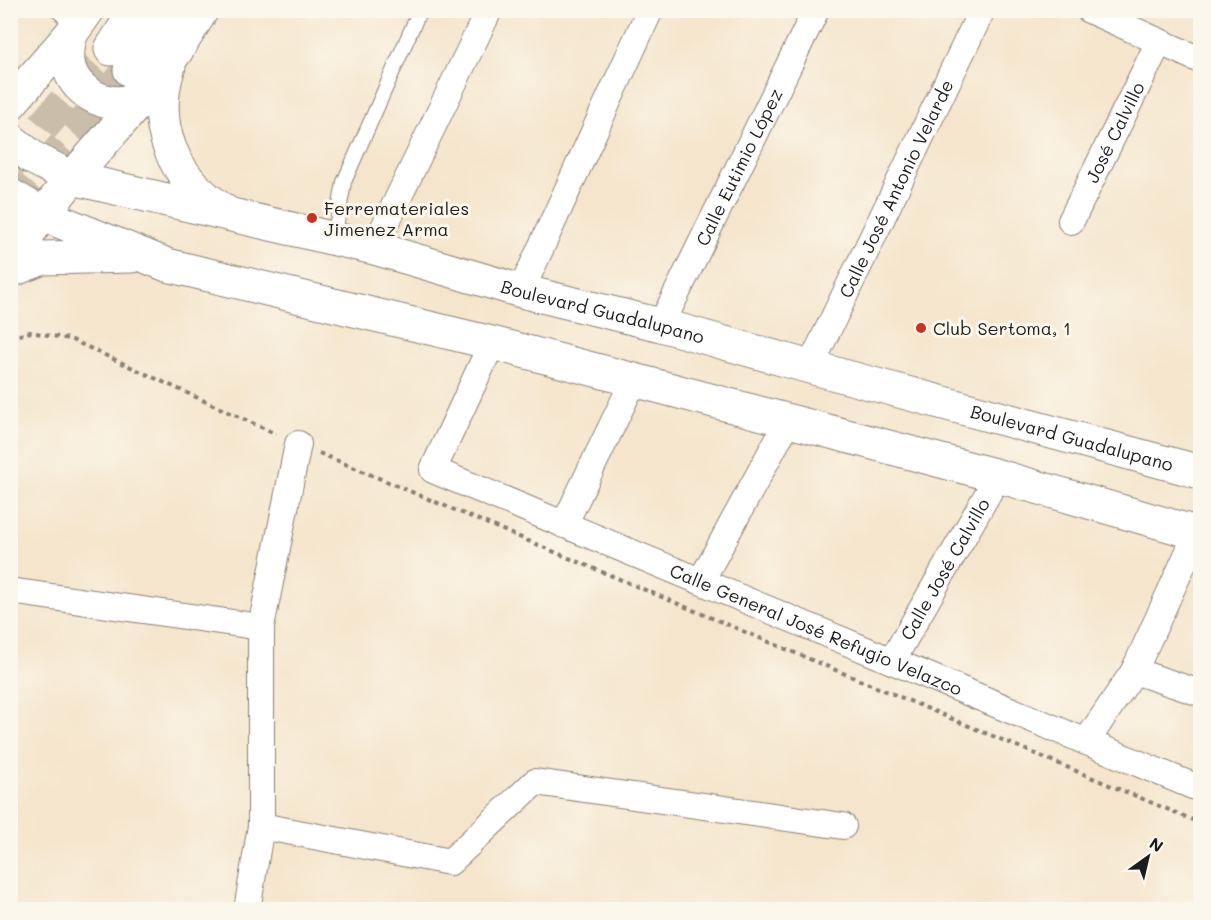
<svg xmlns="http://www.w3.org/2000/svg" width="1211" height="920" viewBox="0 0 1211 920" font-family="Mali,sans-serif">
<style>
.lines{fill:none;stroke-linecap:round;stroke-linejoin:round}
.primary-tunnel{stroke:#cabda9;stroke-width:33;stroke-dasharray:33 16;stroke-linecap:butt}
.lane-casing{stroke:#888074;stroke-width:16}
.street-casing{stroke:#888074;stroke-width:28}
.secondary-casing{stroke:#888074;stroke-width:35}
.primary-casing{stroke:#888074;stroke-width:35}
.path{stroke:#888074;stroke-width:4;stroke-dasharray:4.5 4.5;stroke-linecap:butt}
.lane{stroke:#fff;stroke-width:14}
.street{stroke:#fff;stroke-width:26}
.secondary{stroke:#fff;stroke-width:33}
.primary{stroke:#fff;stroke-width:33}
.poi-dot{fill:#c8321e;stroke:#fbf7ec;stroke-width:2}
.labels{text-anchor:middle;dominant-baseline:central;stroke-width:6;stroke-linejoin:round;paint-order:stroke}
.street-label{font-size:18px;fill:#1c1c1c;stroke:#fbf7ec}
.poi-label{font-size:18px;fill:#1c1c1c;stroke:#fbf7ec;text-anchor:start}
</style>
<rect width="100%" height="100%" fill="#fbf7ec"/>
<filter id="ink" filterUnits="userSpaceOnUse"><feTurbulence type="fractalNoise" baseFrequency=".0167" numOctaves="2"/><feDisplacementMap in="SourceGraphic" scale="12" xChannelSelector="R" yChannelSelector="G"/><feConvolveMatrix kernelMatrix="1 2 1 2 8 2 1 2 1" color-interpolation-filters="sRGB"/></filter>
<filter id="wash" filterUnits="userSpaceOnUse"><feTurbulence type="fractalNoise" baseFrequency=".008" numOctaves="4" result="noise"/><feDisplacementMap in="SourceGraphic" scale="24" xChannelSelector="R" yChannelSelector="G"/><feGaussianBlur stdDeviation="1.35" result="paint"/><feColorMatrix in="noise" values="0 0 0 0 0 0 0 0 0 0 0 0 0 0 0 0 0 1.4 0 .05"/><feComposite in="paint" operator="in"/></filter>
<g filter="url(#wash)">
<rect width="100%" height="100%" fill="#f5e5cc"/>
</g>
<g filter="url(#ink)">
<g class="lines">
<path class="primary-tunnel" d="M10,164l101,-115
M10,208l120,-138"/>
<g class="lane-casing">
<path id="lane" d="M57,10l19,17
M334,239l10,-57 76,-172"/>
</g>
<g class="street-casing">
<g id="street">
<path d="M1089,10l111,50"/>
<path id="s1" d="M1071,221l88,-179"/>
<path d="M374,248l115,-238"/>
<path d="M521,291l129,-281"/>
<path id="s2" d="M661,325l155,-315"/>
<path id="s3" d="M492,343l-59,127 767,319"/>
<path id="s4" d="M810,367l172,-357"/>
<path d="M564,525l70,-145"/>
<path d="M701,581l87,-160"/>
<path d="M10,591l251,36"/>
<path id="s5" d="M892,661l106,-185"/>
<path d="M1134,671l66,22"/>
<path d="M1086,742l48,-71 66,-144"/>
<path d="M261,826l189,36 85,-80 308,44"/>
<path d="M247,910l14,-84v-199l37,-183"/>
</g>
</g>
<g class="secondary-casing">
<g id="secondary">
<path d="M71,34c-3,11 -5,21 -2,33 6,23 32,39 56,35 8,-2 15,-6 22,-10"/>
<path d="M169,66c-19,58 3,112 54,144"/>
<path d="M10,104l61,-70 17,-24"/>
<path id="s6" d="M10,139l23,19 39,20 302,70 147,43 140,34 149,42 390,105"/>
<path d="M10,195l34,20 123,50 325,78 142,37 364,96 202,58"/>
<path d="M10,256l62,-78 75,-86 30,-42 25,-40"/>
<path d="M10,271l33,-13 89,-2"/>
</g>
</g>
<g class="primary-casing">
<path id="primary" d="M111,49l25,-39
M130,70l39,-60"/>
</g>
<path class="path" d="M10,338l20,-6 40,7 206,95
M319,453l881,370"/>
<use href="#lane" class="lane"/>
<use href="#street" class="street"/>
<use href="#secondary" class="secondary"/>
<use href="#primary" class="primary"/>
</g>
</g>
<g class="poi-dot">
<circle cx="312" cy="218" r="6"/>
<circle cx="921" cy="328" r="6"/>
</g>
<g class="labels">
<g class="street-label">
<text stroke="none"><textPath href="#s1" startOffset="99">José Calvillo</textPath></text>
<text stroke="none"><textPath href="#s2" startOffset="176">Calle Eutimio López</textPath></text>
<text stroke="none"><textPath href="#s4" startOffset="198">Calle José Antonio Velarde</textPath></text>
<text stroke="none"><textPath href="#s6" startOffset="621">Boulevard Guadalupano</textPath></text>
<text stroke="none"><textPath href="#s6" startOffset="1107">Boulevard Guadalupano</textPath></text>
<text stroke="none"><textPath href="#s5" startOffset="106">Calle José Calvillo</textPath></text>
<text stroke="none"><textPath href="#s3" startOffset="555">Calle General José Refugio Velazco</textPath></text>
</g>
<g class="poi-label">
<text x="324" y="208">Ferremateriales<tspan x="324" dy="21">Jimenez Arma</tspan></text>
<text x="933" y="328">Club Sertoma, 1</text>
</g>
</g>
<rect width="1211" height="920" fill="none" stroke="#fbf7ec" stroke-width="36"/>
<g transform="translate(1148 857) rotate(34)" stroke="#fbf7ec" stroke-width="4.5" paint-order="stroke">
<path d="M0-4.5L10 22L0 15L-10 22Z" fill="#1c1c1c"/>
<text y="-9" font-size="16" font-weight="bold" text-anchor="middle" fill="#1c1c1c">N</text>
</g>
</svg>
